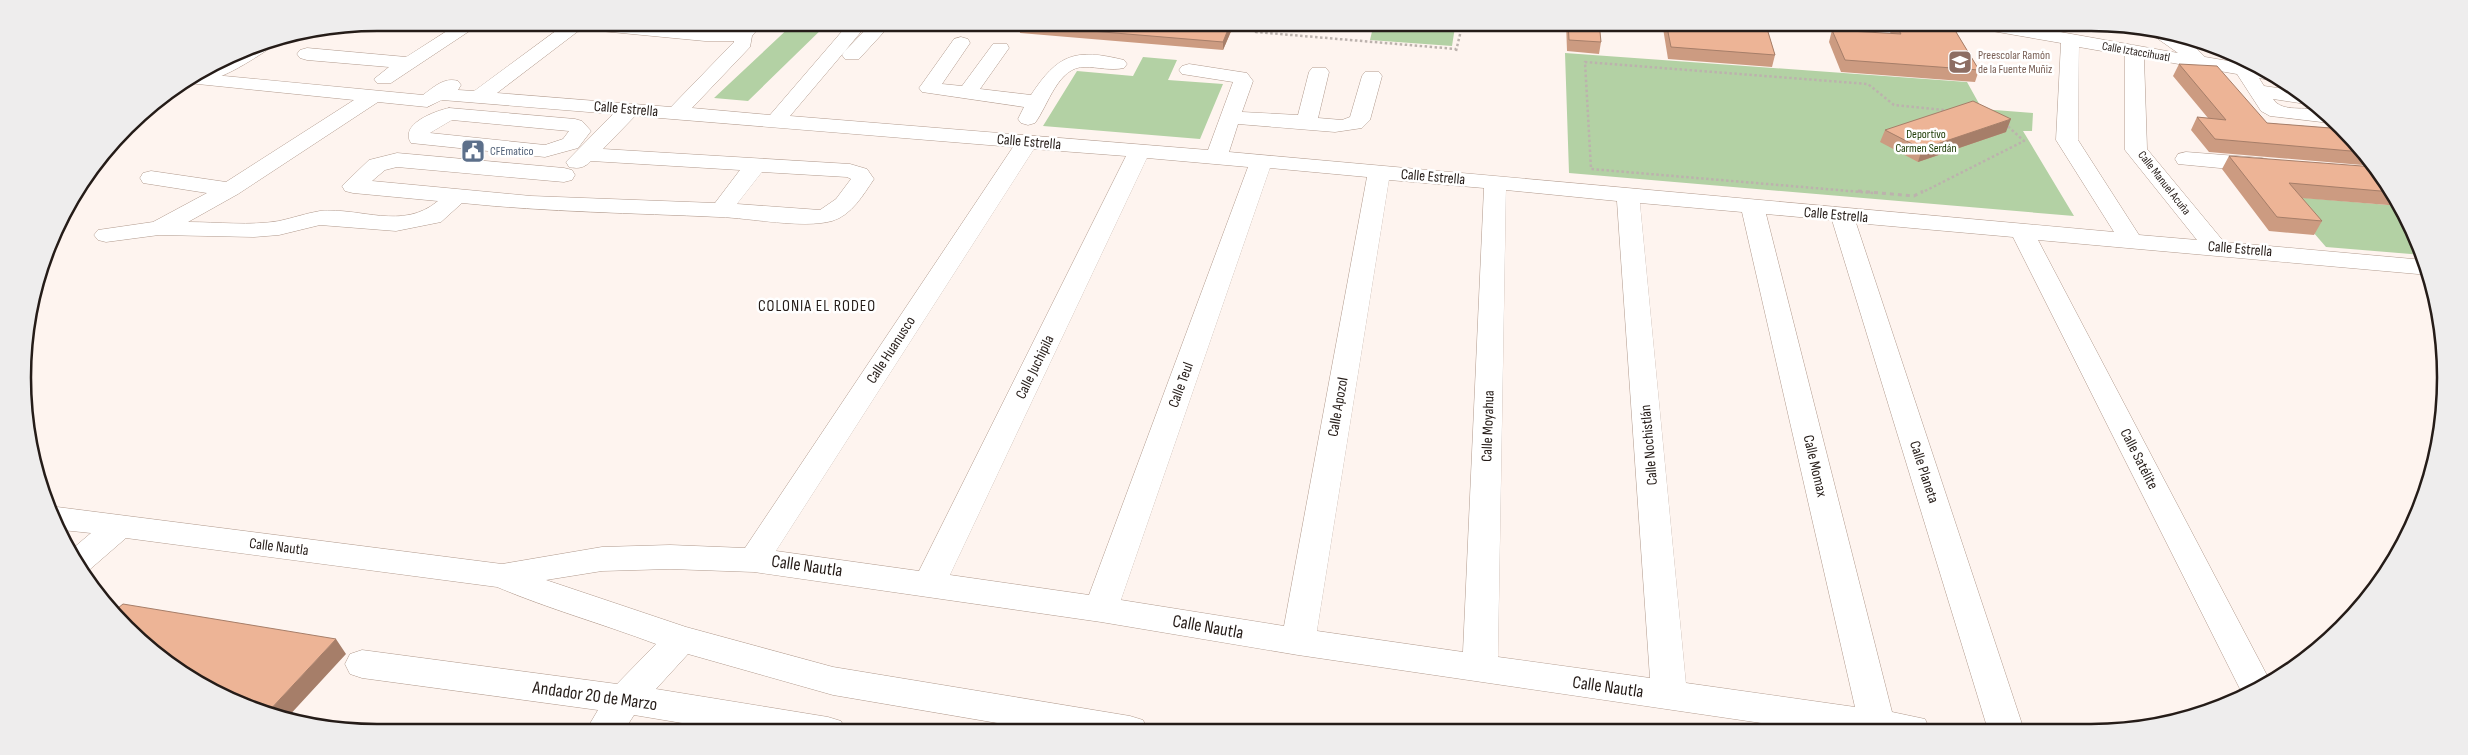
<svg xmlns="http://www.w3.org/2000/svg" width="2468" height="755" viewBox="0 0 2468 755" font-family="'Sofia Sans Condensed',sans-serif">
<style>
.green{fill:#b3d1a4}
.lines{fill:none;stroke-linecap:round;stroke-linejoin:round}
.minor-casing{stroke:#b19a8d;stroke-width:1}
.major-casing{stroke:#b19a8d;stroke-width:1}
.path-far1{stroke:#bcb2ad;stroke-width:2.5;stroke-dasharray:2.5 2.5;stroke-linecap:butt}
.path{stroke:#bcb2ad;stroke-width:3;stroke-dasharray:4 4;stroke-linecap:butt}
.minor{fill:#fff;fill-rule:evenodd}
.major{fill:#fff;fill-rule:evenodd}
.wall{fill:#cc9b81}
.shaded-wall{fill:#a67e69}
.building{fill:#edb496;stroke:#a67e69}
.labels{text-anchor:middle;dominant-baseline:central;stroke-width:5;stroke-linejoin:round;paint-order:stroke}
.far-street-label{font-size:12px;fill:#251c18;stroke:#fff}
.far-education-label{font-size:12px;fill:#785e54;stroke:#fff;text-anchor:start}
.far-park-label{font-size:12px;fill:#203f0a;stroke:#fff}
.far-service-label{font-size:12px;fill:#4e5e75;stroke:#fff;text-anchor:start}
.street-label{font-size:15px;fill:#251c18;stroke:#fff}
.neighbourhood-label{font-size:16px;letter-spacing:1px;fill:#251c18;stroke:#fff}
.near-street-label{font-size:18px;fill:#251c18;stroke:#fff}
.rim{fill:none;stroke:#251c18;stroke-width:2.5}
</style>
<rect width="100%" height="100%" fill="#fef4ef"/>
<path class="green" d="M794,23h34l-80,78 -34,-3z
M1374,23l81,4 -3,19 -82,-6z
M1565,53l402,29 15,27 51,4 -1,18h-9l51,85 -505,-43z
M1143,57l34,3 -9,20 55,4 -23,55 -157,-13 34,-55 56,5z
M2282,196l118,10 19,36 4,13 -97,-8z"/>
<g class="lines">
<g class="minor-casing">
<path id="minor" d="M461,22h22l-92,61h-14l-3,-4 15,-12 -82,-7 -7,-2 -3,-4 3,-4 7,-2 99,9z
M568,22c57,0 113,7 170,7l6,-7h15l2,3 -9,11 -2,11 -58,61 78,7 80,-93h19l-24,29 28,-29h20l-34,37h-14l-3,-4 3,-4 -55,65 418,34 25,-68 -51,-8 -3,-4 3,-4 7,-2 58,9 6,8 -11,31 56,3 11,-43 3,-4h14l3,4 -11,46 24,2 8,-3 12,-41 3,-4h14l3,4 -12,44 -8,8 -27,4 -97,-8 -9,28 885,80 -58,-92 5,-97 -92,-16 -6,-1 -3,-4h44l174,31 -34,-24h16l13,4 21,13 11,11 53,9 23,13 -7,2 -15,-3 5,8 34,5 14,11 -6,2 -33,-5c9,14 33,7 47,11 5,1 11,8 16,12l-6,1 -60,-7 -9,-5 -24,-37 -93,-16 3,91 77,93 200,18 5,15 -391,-35 231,439 -26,16 -230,-458 -157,-14 168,507h-36l-156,-510 -66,-6 126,498 33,7 5,11h-121l-511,-75 -197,-33 -347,-50 -84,-3 -68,2 -56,9 140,47 147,40 297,49 13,4 5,11h-104l-211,-36 -145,-41 -32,35 172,28 13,4 5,11h-110l-102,-17 -11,17h-38l13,-22 -236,-32 -12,-4 -5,-10 5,-10 12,-4 255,34 39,-40c-53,-20 -107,-35 -159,-57l-371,-49 -38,33 -6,2 -11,-23 20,-17 -29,-3 -10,-22 5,-1 445,57 100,-17 68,-2 75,3 268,-401 -378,-31 -32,33 247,15 17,5 7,10c-11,16 -22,36 -42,42 -29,8 -81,-3 -113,-4 -86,-4 -171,-5 -257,-14l-21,19 -45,9 -76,-6 -41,10 -25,2 -95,-2 -53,7 -8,-2 -4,-5 4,-5 55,-8 54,-29 -64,-10 -3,-5 3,-5 8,-2 75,11 128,-82 -166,-17 15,-9 220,21c11,-8 21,-18 35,-14l3,4 -3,5 16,1zM590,30l115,11h29v1l-63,65 -174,-14 80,-61zM2079,47l46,8v95l72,90 -58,-5 -61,-95zM442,100l171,14 -47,48 3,5c10,2 15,1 22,-6l149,9 -25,33 -184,-7 -159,-15 13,-11 12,-3 167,15 8,-2 3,-5 -3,-5 -8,-2 -167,-15 -28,7 -27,26 3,5 8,2 85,8c-36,30 -77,6 -118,10 -13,2 -27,7 -41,10 -29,5 -61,1 -91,1l50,-28 140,-92 49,5zM1034,149l92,7 -207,415 -143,-20zM1147,158l101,9 -159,428 -139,-20zM1270,168l97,9 -83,449 -163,-26zM762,172l85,5 4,2 -15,20 -16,11 -83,-6zM1389,180l95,8 -21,464 -146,-21zM1506,190l111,11 33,477 -152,-21zM1640,203l102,9 113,495 -169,-24z
M961,37l7,2 2,4 -28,41 20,2 31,-42h14l2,4 -29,41 51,6c27,-41 44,-47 93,-35l3,4 -3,4c-13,3 -26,-1 -39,-1 -27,-1 -37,39 -50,56l-7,2 -7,-2 -3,-4 6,-12 -102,-15 -3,-4 3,-4 32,-45z
M449,108l126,11 7,2 9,10 -13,17 -33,9 -134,-14c-12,-19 24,-32 38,-35zM452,120l117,11 -6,8 -18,6 -115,-12z
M2186,152l76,6 8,2 3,5 -3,5 -8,2 -84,-8 -3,-5 3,-5z"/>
</g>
<g class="major-casing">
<path id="major" d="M272,40l2,3 -2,4c-19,12 -59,40 -81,34l51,-32z"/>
</g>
<path class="path-far1" d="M1260,22l-4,10 200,17
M1456,51l7,-29
M1873,193l-282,-24 -6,-107 283,22 26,21 61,6 47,10 22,20 -103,52"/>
<path class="path" d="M1858,191l56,5 9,-5"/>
<use href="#minor" class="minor"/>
<use href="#major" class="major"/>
</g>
<path class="wall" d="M1021,22h214l-12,28 -203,-17 -1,-8z
M1566,22h33l2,20 -2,12 -32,-3z
M1662,22h103l10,33 -3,12 -104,-8z
M1891,22h59l29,48 -4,12 -134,-10 -12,-30 3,-12 59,4 -2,-4z
M2179,64l88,59 76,6 31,37 -165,-14 -18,-22 6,-13 11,1 -35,-42z
M1885,130l121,2 -88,30 -38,-20z
M2229,156l157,25 14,25 -99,-8 21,23 -8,14 -45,-4 -47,-62z"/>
<path class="shaded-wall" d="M1231,22h4l-12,28v-8z
M2011,119l-5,13 -88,30 4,-13z
M336,639l10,15 -60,65 -19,-6z"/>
<path class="building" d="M1021,22h210l-8,20 -204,-17z
M1568,22h31l2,20 -32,-2z
M1666,22h99l10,33 -104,-8z
M1894,22h56l29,48 -134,-10 -13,-30 69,4z
M2179,64l38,2 50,57 76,6 19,23 -147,-13 -18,-22 29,3z
M1973,101l38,18 -89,30 -37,-19z
M2229,156l146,11 11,14 6,11 -103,-9 33,38 -45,-4z
M123,604l213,35 -69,74 -26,-8 -60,-32 -54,-44 -14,-17z"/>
<defs>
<g id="school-square" transform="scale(1.25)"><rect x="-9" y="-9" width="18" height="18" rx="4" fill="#8d6e63" stroke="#fff"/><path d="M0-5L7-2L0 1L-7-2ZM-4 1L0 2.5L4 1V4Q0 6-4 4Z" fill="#fff"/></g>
<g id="civic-square" transform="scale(1.25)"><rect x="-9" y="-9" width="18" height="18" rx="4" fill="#5c6f8a" stroke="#fff"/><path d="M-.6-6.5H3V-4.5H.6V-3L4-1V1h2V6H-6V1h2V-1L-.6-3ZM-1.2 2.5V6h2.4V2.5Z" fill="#fff"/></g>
</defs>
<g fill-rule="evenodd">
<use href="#school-square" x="1960" y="62"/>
<use href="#civic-square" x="473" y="151"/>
</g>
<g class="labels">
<g class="far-street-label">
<text transform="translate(2136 52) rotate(10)">Calle Iztaccihuatl</text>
<text transform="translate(2164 183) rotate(52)">Calle Manuel Acuña</text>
</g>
<g class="far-education-label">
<text x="1978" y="55">Preescolar Ramón<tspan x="1978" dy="14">de la Fuente Muñiz</tspan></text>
</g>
<g class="far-park-label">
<text x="1926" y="134">Deportivo<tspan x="1926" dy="14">Carmen Serdán</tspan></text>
</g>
<g class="far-service-label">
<text x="490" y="151">CFEmatico</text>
</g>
<g class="street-label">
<text transform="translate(626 109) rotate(5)">Calle Estrella</text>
<text transform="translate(1029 142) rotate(5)">Calle Estrella</text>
<text transform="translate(1433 177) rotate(5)">Calle Estrella</text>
<text transform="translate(1836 215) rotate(5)">Calle Estrella</text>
<text transform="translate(2240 249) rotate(5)">Calle Estrella</text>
<text transform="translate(891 350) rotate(-57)">Calle Huanusco</text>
<text transform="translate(1035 367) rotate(-64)">Calle Juchipila</text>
<text transform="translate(1181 385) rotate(-70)">Calle Teul</text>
<text transform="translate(1338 407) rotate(-80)">Calle Apozol</text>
<text transform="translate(1488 426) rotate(-88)">Calle Moyahua</text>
<text transform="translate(1649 445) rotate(-95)">Calle Nochistlán</text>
<text transform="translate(2139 459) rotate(63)">Calle Satélite</text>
<text transform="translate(1815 466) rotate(77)">Calle Momax</text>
<text transform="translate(1924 472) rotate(72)">Calle Planeta</text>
<text transform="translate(279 547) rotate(7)">Calle Nautla</text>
</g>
<g class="neighbourhood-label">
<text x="817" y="306">COLONIA EL RODEO</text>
</g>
<g class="near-street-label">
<text transform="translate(807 566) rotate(8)">Calle Nautla</text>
<text transform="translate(1208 627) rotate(10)">Calle Nautla</text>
<text transform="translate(1608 687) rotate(8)">Calle Nautla</text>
<text transform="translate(595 696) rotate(8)">Andador 20 de Marzo</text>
</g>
</g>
<path d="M0 0H2468V755H0ZM377 31H2091A346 346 0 0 1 2437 377V378A346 346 0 0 1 2091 724H377A346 346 0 0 1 31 378V377A346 346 0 0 1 377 31Z" fill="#eeeded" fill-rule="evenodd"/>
<path class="rim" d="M377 31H2091A346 346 0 0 1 2437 377V378A346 346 0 0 1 2091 724H377A346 346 0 0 1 31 378V377A346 346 0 0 1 377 31Z"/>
</svg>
